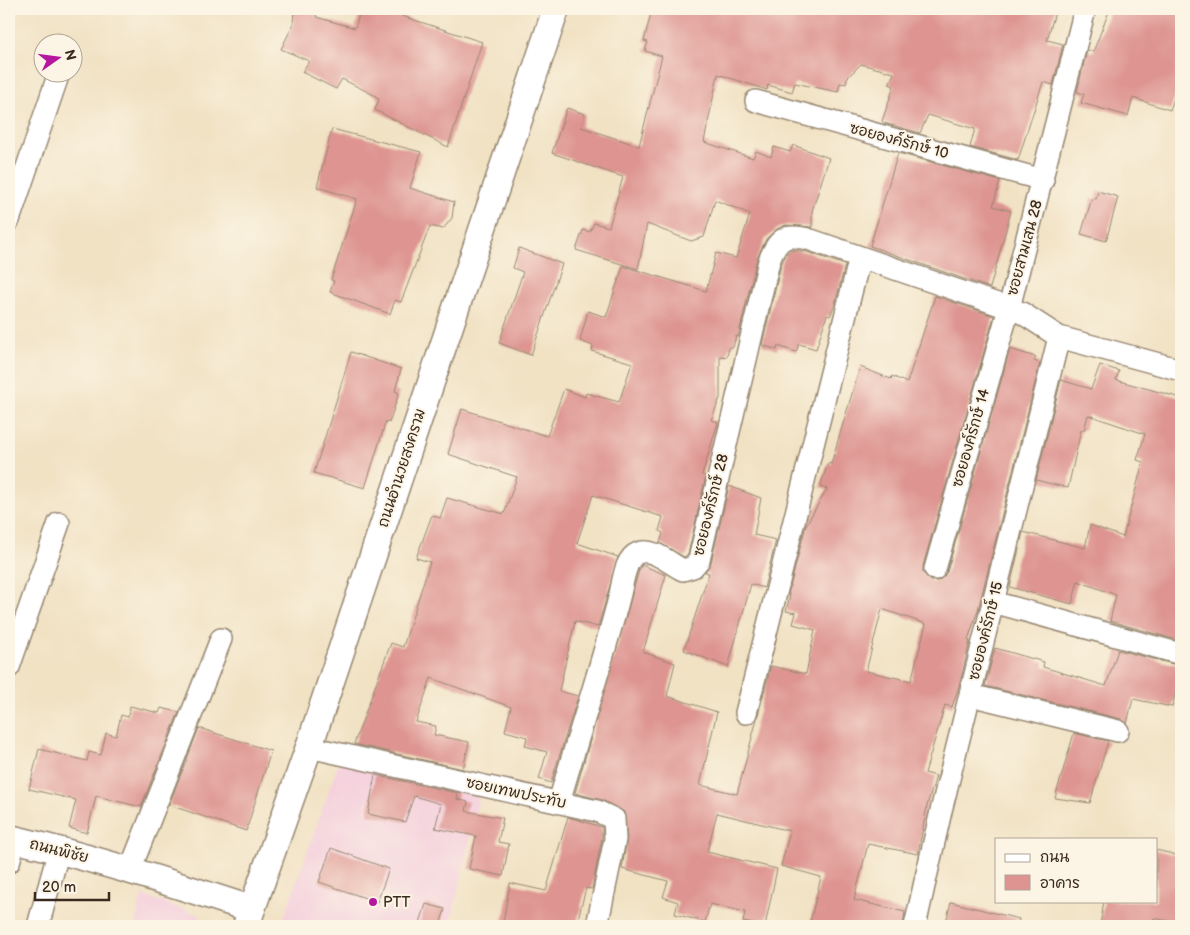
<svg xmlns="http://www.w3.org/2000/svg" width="1190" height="935" viewBox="0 0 1190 935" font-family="'Balsamiq Sans','Playpen Sans Thai',sans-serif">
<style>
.built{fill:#f4cfdd}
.building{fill:#de9592;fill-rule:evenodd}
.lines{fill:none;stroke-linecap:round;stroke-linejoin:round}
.minor-casing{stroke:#968671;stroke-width:24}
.tertiary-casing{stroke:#968671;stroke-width:29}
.minor{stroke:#fff;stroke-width:21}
.tertiary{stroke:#fff;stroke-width:26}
.poi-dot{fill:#b5179e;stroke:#fcf5e5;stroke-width:2}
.labels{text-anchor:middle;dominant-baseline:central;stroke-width:4;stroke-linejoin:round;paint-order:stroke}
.street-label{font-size:15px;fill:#3b2a1e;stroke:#fcf5e5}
.poi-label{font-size:15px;fill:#3b2a1e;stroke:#fcf5e5;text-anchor:start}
</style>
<rect width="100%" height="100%" fill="#fcf5e5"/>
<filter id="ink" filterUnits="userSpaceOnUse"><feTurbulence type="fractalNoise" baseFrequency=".02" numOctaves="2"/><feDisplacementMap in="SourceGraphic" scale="10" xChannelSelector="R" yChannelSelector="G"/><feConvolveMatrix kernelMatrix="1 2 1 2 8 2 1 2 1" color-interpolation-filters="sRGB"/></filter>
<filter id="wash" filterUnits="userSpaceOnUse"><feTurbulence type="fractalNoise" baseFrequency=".0096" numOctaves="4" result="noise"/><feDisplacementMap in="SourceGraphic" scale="20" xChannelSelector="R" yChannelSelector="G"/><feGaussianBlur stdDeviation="1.12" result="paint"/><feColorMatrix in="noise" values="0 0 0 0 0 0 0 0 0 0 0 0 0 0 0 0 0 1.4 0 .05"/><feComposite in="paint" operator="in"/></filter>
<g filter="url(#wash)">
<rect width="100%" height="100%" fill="#f1e2c4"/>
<path class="built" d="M344,748l137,41 -31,137h-169z
M142,895l56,20 9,11h-72z"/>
<g id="blocks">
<path class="building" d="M294,9h11l12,4 -1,4 39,11 6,-19h44l-3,7 80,26 -34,105 -73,-37 4,-11 -3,-1v-2l-34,-17 -6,10 -34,-17 7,-11 -28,-12 12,-24z
M652,9h404l-9,31 16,4 -10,41 -10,-3 -25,78 -48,-13 5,-18 -47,-14 -8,18 -36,-10 -2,-2 12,-35 -5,-2 5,-11 -33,-9 -14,14 -1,6 -6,-1 -2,9 -43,-9 -3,9 -24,-7 -1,5 -49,-16 -14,68 49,16 3,-7 15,6 3,-10 16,5 3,-7 36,13 -17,53v16l-26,-2 -9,4 -11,10 -9,19 -19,79 -2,-1 -3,11h-4l-2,10 -7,-1v42l-9,22 7,2 -16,53 4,1 -18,78 -4,3 -24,-14 3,-10 -4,-2 4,-14 -70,-22 -16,48 41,14 -20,70 -23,-6 -16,70 19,5 -27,87 -12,-4 8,-27 -22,-6 2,-9 -22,-6 6,-24 -80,-29 -15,44 20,4 -2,9 35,7 -6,27 -109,-25 37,-101 12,4 27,-85 -14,-4 16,-43 8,3 7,-20 57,16 13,-37 -69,-23 14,-45 85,27 17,-47 21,8 1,-4 33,9 13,-39 -40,-12 1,-5 -13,-5 8,-30 18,6 17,-51 83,25 10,-38 20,5 14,-44 -35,-14 -11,37 -13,4 -44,-17 -9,45 -62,-19 7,-20 7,2 4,-9 15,4 14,-50 -71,-24 15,-45 18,6 -4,13 58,19 23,-90 -17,-5 3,-9 -4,-1z
M1110,9h71v71l-11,30 -37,-12 -5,18 -47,-13 3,-9 -7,-2 10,-42 6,2z
M332,129l89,23 -11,36 44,14 -2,16 -9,11 -13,-3 -29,76 -6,-2 -5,14 -60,-22 4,-11 -3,-1 26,-81 -40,-12z
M898,153l102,28 -7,25 18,5 -21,77 -120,-42z
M1098,191l20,6 -12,44 -25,-7 11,-36 4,1z
M519,248l43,16 -31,91 -32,-12 24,-71 -10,-4z
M791,250l16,2 38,13 -10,39 -5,12 -3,-1 -11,34 -17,-5 -3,8 -18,-6 -1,4 -15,-5 19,-80 5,-11z
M935,296l59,20 -71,250v7l8,8h8l8,-9 63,-223 26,8 -2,4 6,2 -62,247 -10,30 2,1 -10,42 -8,24 -7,-2 -20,68 11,3 -9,30 -9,48 -50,-10 -14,56 51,12 -2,14h-94l12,-49 -40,-11 9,-35 -73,-18 -10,39 70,17 -12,57 -22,-4 2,-10 -35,-8 -5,18 -30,-8 3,-12 -15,-5 5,-16 -46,-12 5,-31 -3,-26 -22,-12 -27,-7 64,-223 3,-5 24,10 -23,77 32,11 -8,33 50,16 -17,73 37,9 34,-128 35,8 9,-44 -22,-6 3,-11 -10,-2 4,-16h-2l18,-70 21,-36 -7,-2 8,-24 3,1 29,-97 31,12 1,-3 15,7zM882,609l44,15 -15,57 -45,-10z
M351,352l50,17 -6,22 4,2 -10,30 -3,-2 -21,67 -51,-15z
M1100,365l19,6 -3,9 65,18v243l-71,-20 6,-26 -38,-14 -6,23 -62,-17 13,-55 62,16 5,-23 33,12 20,-75 -6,-2 8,-26 -57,-19 -4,15h-3l-13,58 -32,-8 25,-100 30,9z
M729,486l32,12 -7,37 22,5 -12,48 -13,-4 -23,83 -44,-17 25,-77 -4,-1 6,-9z
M995,648l49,14 -1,5 63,19 12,-36 63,16v5l-9,36 -39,-8 -6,24 -6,-4 -136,-33z
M130,706l29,7 2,-5 18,4 -38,95 -45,-11 -9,37 -18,-5 7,-28 -47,-11 10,-40 48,12 2,-9 12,3 5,-22 10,3 5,-21 7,2z
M199,728l72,23 -25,80 -77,-26z
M1074,733l34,8 -18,62 -35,-5z
M375,775l83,18 -1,6 11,3 -2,9 37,7 -5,24 11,2 -6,32 -34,-7 7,-33 -41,-8 6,-24 -27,-8 -9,26 -37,-8z
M568,817l34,10v11l-10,51 -6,-1 -10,38h-52l-21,-4 7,-39 36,8z
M331,848l58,21 -12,33 -58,-20z
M1156,850l25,6v68l-27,-6 -2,8h-52l4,-25h52z
M951,902l68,17 -1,7h-73z
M426,904l19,5 -5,17h-21z"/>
</g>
</g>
<g filter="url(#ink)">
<use href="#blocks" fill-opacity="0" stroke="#968671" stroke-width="1"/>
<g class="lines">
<g class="minor-casing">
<path id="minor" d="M1085,9l-76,299 13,5 37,24 122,33
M756,101l287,79
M9,220l50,-147
M993,602l188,52
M9,667l50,-144
M970,695l148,36
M746,713l114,-456
M309,747l288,64 17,8 1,20 -18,87
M559,802c20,-69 43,-138 61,-208 3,-12 5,-36 18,-41 15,-6 32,11 45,17l10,-3 6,-7 70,-299c9,-24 17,-28 42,-21l198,68 -74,261
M9,862l6,-22
M130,870l91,-231
M38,926l21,-76
M915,926l26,-115 118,-474"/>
</g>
<g class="tertiary-casing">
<path id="tertiary" d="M9,838c82,19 162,45 242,71
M246,926l63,-179 247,-738"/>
</g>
<use href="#minor" class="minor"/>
<use href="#tertiary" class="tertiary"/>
</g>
</g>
<circle class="poi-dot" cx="373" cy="902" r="5"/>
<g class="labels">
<g class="street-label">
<text transform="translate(899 141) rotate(15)">ซอยองค์รักษ์ 10</text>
<text transform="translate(1025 248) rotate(-75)">ซอยสามเสน 28</text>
<text transform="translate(971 438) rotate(-74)">ซอยองค์รักษ์ 14</text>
<text transform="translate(402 468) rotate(-72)">ถนนอำนวยสงคราม</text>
<text transform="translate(711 505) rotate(-76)">ซอยองค์รักษ์ 28</text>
<text transform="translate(986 631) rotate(-76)">ซอยองค์รักษ์ 15</text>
<text transform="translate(516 793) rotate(12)">ซอยเทพประทับ</text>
<text transform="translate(59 851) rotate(14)">ถนนพิชัย</text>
</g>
<g class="poi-label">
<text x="383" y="902">PTT</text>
</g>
</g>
<rect width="1190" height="935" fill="none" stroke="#fcf5e5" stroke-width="30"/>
<rect x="995" y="838" width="162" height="65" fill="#fcf5e5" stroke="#afa495"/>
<rect x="1005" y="854" width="25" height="8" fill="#ffffff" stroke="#afa495"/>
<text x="1040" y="862" font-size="15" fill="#3b2a1e">ถนน</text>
<rect x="1005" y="875" width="25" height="15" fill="#de9592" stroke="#afa495"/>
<text x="1040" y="888" font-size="15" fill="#3b2a1e">อาคาร</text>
<g transform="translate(58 58) rotate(76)"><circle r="24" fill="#fcf5e5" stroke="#afa495"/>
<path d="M0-4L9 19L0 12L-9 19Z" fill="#b5179e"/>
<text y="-8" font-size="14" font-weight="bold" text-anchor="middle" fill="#3b2a1e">N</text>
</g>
<path d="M35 892v8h74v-8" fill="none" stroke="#3b2a1e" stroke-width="2.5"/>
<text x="42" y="892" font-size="15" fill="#3b2a1e" stroke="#fcf5e5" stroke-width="4" paint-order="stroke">20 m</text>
</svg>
